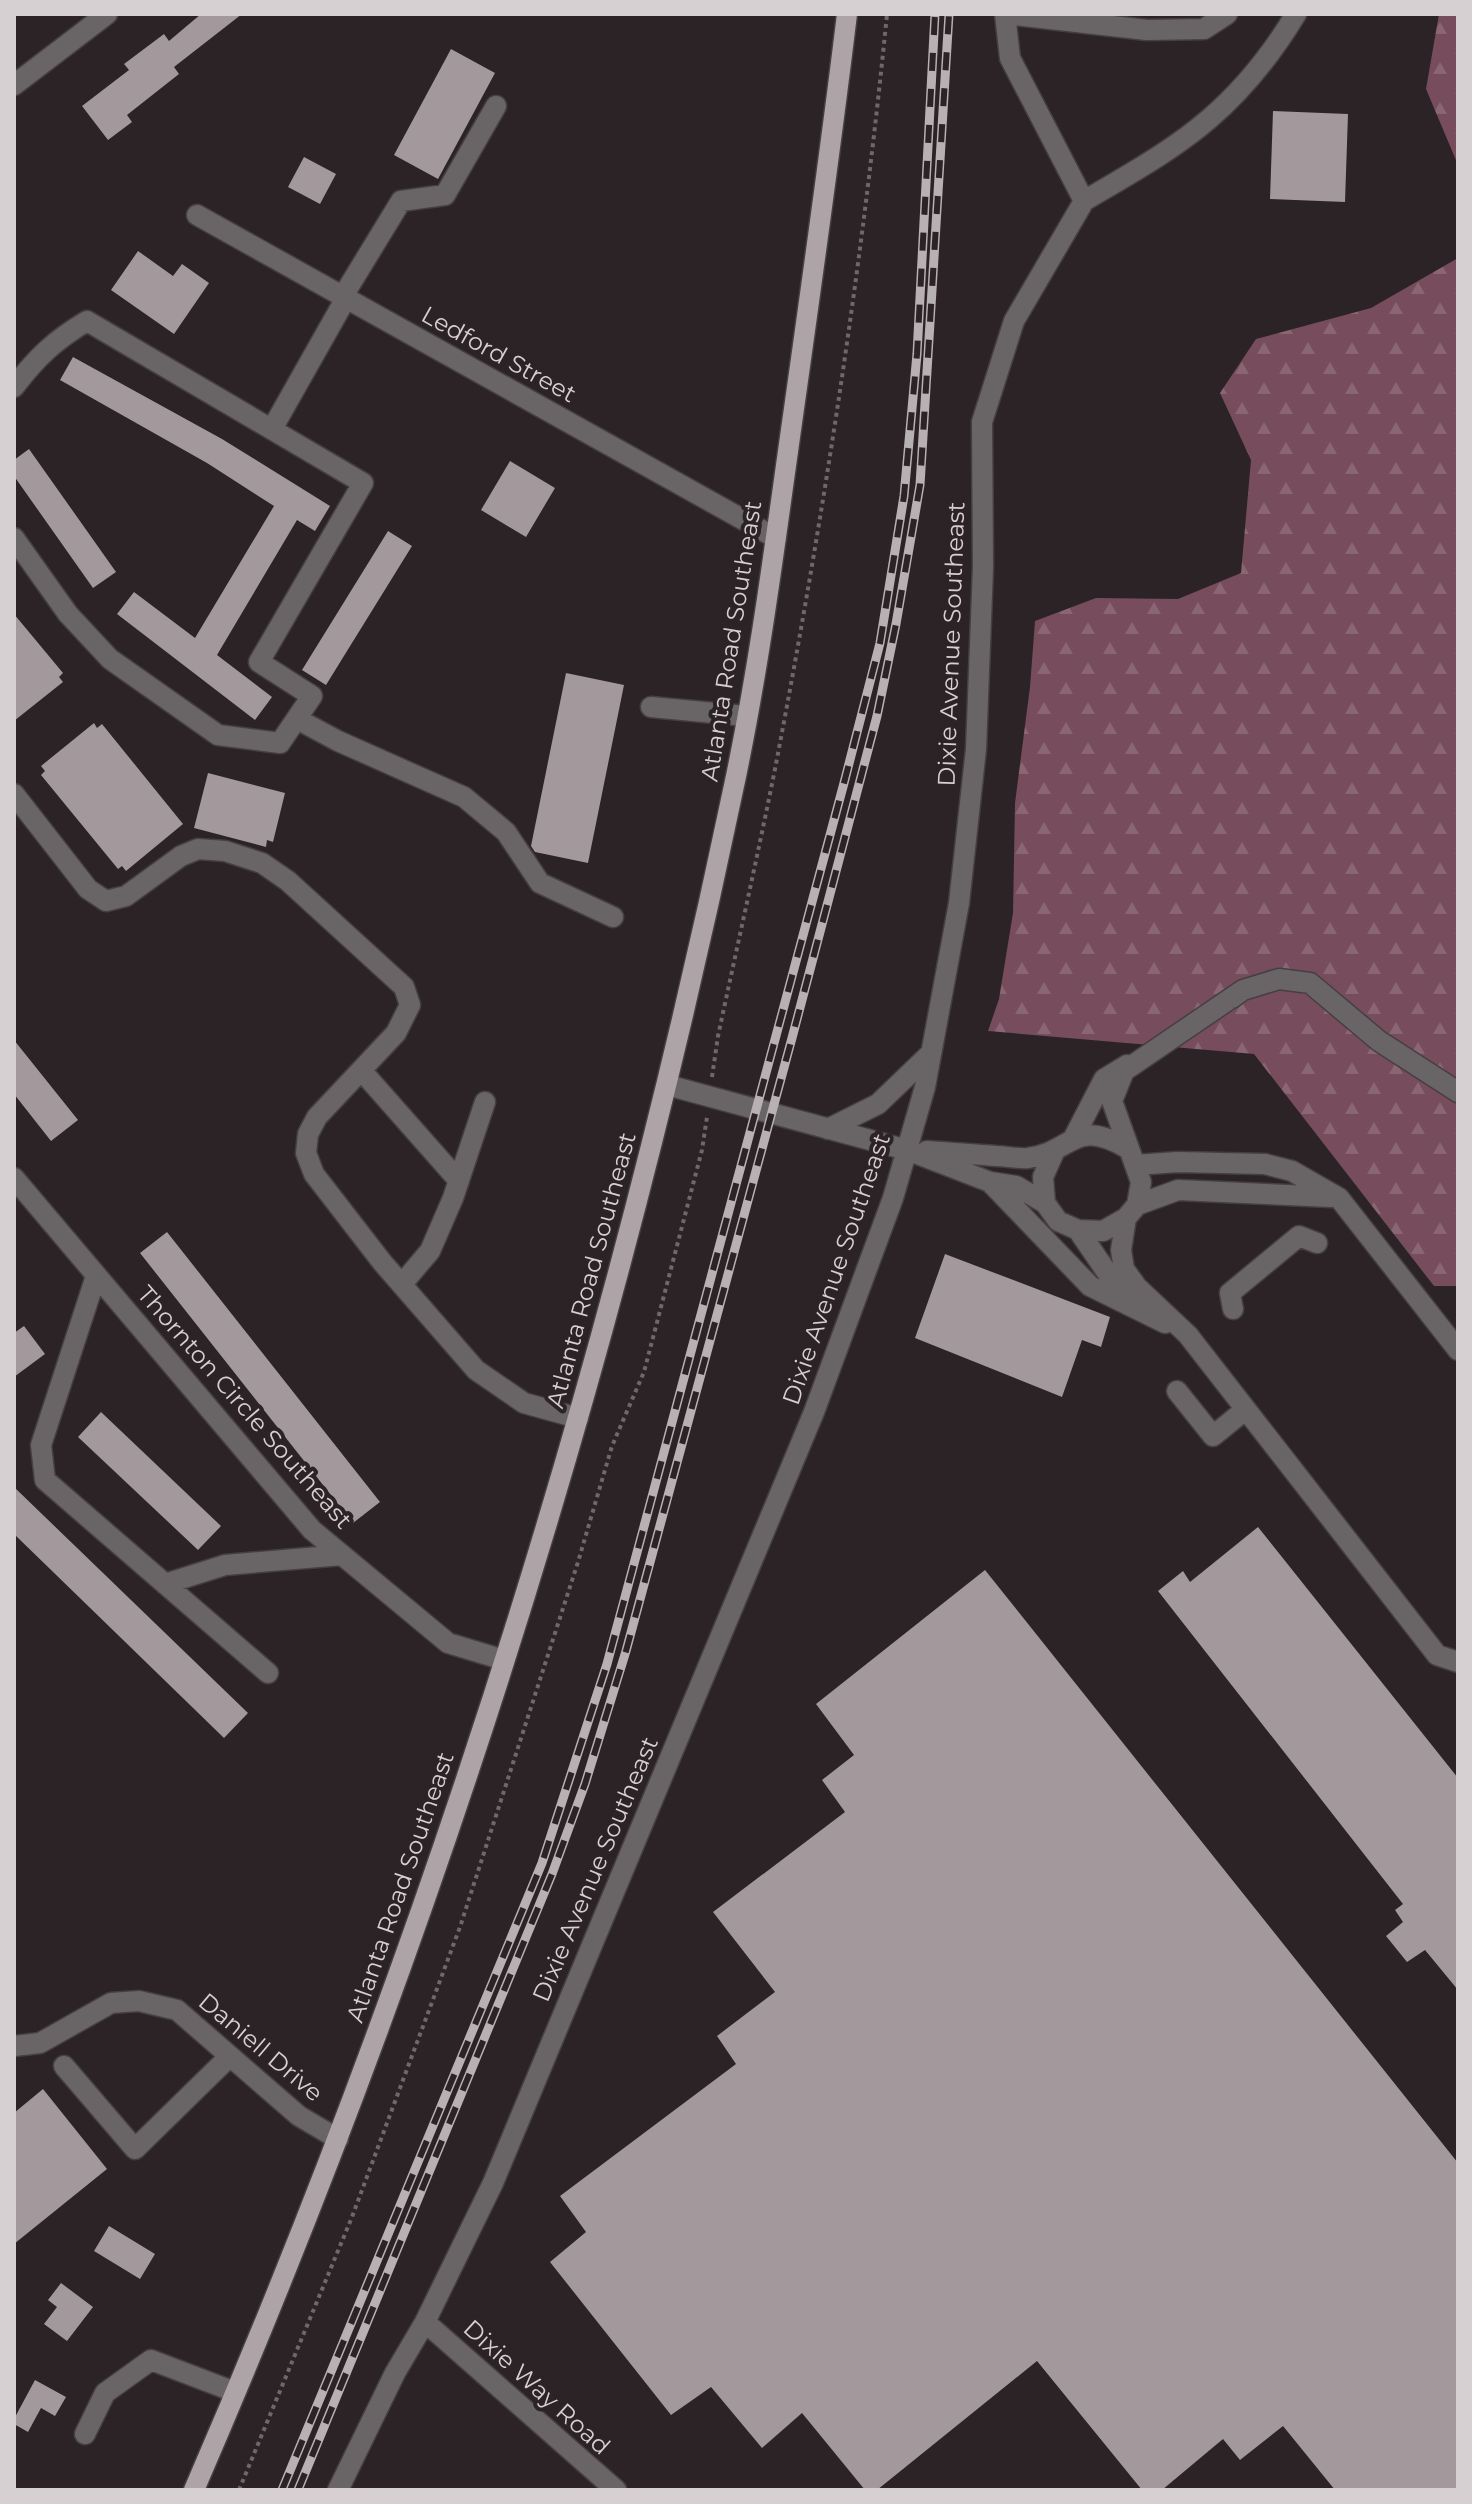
<svg xmlns="http://www.w3.org/2000/svg" width="1472" height="2504" viewBox="0 0 1472 2504" font-family="Montserrat,sans-serif">
<style>
.forest{fill:url(#forest-firs)}
.building{fill:#a3989c}
.lines{fill:none;stroke-linecap:round;stroke-linejoin:round}
.minor-casing{stroke:#463f42;stroke-width:23}
.major-casing{stroke:#463f42;stroke-width:23}
.path{stroke:#6f686a;stroke-width:4;stroke-dasharray:4 4;stroke-linecap:butt}
.minor{stroke:#696566;stroke-width:20}
.major{stroke:#aea4a7;stroke-width:20}
.rail-casing{stroke:#b7b1b3;stroke-width:9}
.rail{stroke:#2b2326;stroke-width:6;stroke-dasharray:18;stroke-linecap:butt}
.labels{text-anchor:middle;dominant-baseline:central;stroke-width:8;stroke-linejoin:round;paint-order:stroke}
.street-label{font-size:24px;fill:#d6d0d2;stroke:#2b2326}
</style>
<defs>
<pattern id="forest-firs" width="22" height="20" patternUnits="userSpaceOnUse" patternTransform="scale(2)"><rect width="22" height="20" fill="#774c5d"/><path d="M5 1l3.5 6h-7zM16 11l3.5 6h-7z" fill="#8a6573"/></pattern>
</defs>
<rect width="100%" height="100%" fill="#2b2326"/>
<path class="forest" d="M1439,14h19v151l-32,-76z
M1458,258v1028h-24l-180,-232 -266,-23 11,-32 14,-86 2,-110 15,-116 5,-66 61,-23 82,1 63,-26 10,-113 -31,-67 36,-54 115,-31z"/>
<path class="building" d="M201,14h41l-68,53 5,7 -52,41 5,7 -24,18 -26,-34 47,-36 -5,-6 40,-30 5,7z
M451,49l44,24 -57,106 -44,-24z
M1273,111l75,3 -3,88 -75,-3z
M304,157l32,17 -16,30 -32,-17z
M138,251l35,25 9,-12 27,19 -35,51 -63,-44z
M73,357l149,82 108,67 -15,25 -18,-11 -80,135 55,42 -17,23 -138,-106 17,-22 61,46 79,-132 -67,-43 -147,-83z
M29,449l87,123 -23,16 -79,-112v-16z
M510,461l45,27 -29,49 -45,-27z
M388,531l24,15 -86,139 -24,-15z
M14,614l49,59 -4,4 4,5 -49,39z
M566,673l58,12 -36,178 -53,-11 -4,-6z
M94,723l3,5 5,-4 81,100 -57,47 -4,-5 -4,3 -77,-94 4,-4 -4,-5z
M208,773l77,20 -12,49 -6,-2 -1,7 -72,-19z
M14,1040l64,80 -27,21 -37,-47z
M167,1232l213,270 -27,21 -213,-270z
M945,1254l165,63 -9,30 -19,-7 -20,57 -147,-59z
M24,1326l21,28 -31,23v-44z
M101,1412l120,114 -23,24 -120,-113z
M14,1487l234,226 -24,25 -210,-204z
M1258,1527l200,251v212l-33,-40 -18,12 -21,-26 17,-14 -8,-12 8,-6 -245,-313 25,-20 7,11z
M985,1570l473,593v327h-123l-52,-64 -43,34 -17,-21 -61,51h-20l-105,-129 -160,129h-12l-63,-77 -40,35 -51,-61 -40,28 -121,-153 36,-30 -26,-36 176,-132 -19,-28 58,-44 -62,-80 132,-100 -23,-32 32,-25 -38,-51z
M43,2089l64,80 -93,75v-131z
M109,2226l46,28 -15,25 -46,-28z
M61,2283l32,24 -26,34 -23,-17 13,-17 -9,-7z
M35,2380l31,17 -11,19 -14,-8 -13,24 -14,-8v-5z"/>
<g class="lines">
<g class="minor-casing">
<path id="minor" d="M1005,14l142,16 57,-1 23,-15
M14,85l93,-71
M1084,201c42,-25 88,-50 125,-82 34,-29 64,-67 87,-105
M197,215l579,323
M343,296l58,-95 44,-6 51,-89
M14,387c23,-30 41,-47 73,-66l276,162 -104,179 53,34 -32,47 -62,-8 -108,-76 -42,-45 -54,-76
M272,429l74,-131
M651,707l95,9
M297,719l41,22 126,56 42,35 34,51 73,34
M14,794l74,95 18,12 20,-5 55,-40 17,-7 27,2 37,12 26,18 116,106 6,18 -14,28 -79,84 -9,17 -2,19 8,21 68,88 94,108 48,33 54,15
M1232,998l11,-8 36,-11 31,4 69,58 79,51
M361,1070l98,111
M667,1085l240,65 83,32 26,4 29,17 13,18 20,9 25,1 23,-13 11,-13 4,-23 -29,-81 12,-30 119,-81
M828,1129l50,-25 51,-49
M1074,1137l30,-58 23,-14
M927,1151c23,2 46,3 69,5 10,0 22,3 32,2 46,-6 44,-41 99,-10
M1136,1165l41,-3 88,2 27,7 47,27 119,152
M14,1178l298,352 136,113 56,17
M990,1182l100,104 75,37
M1045,1203l-2,-26 12,-27
M1137,1205l41,-15 153,7
M1126,1218l-5,32 3,19 13,18 51,48 249,320 21,7
M1078,1230l50,73
M96,1276l-55,169 4,35 223,193
M402,1284l28,-33 23,-53 32,-96
M1233,1309l-3,-16 69,-57 18,7
M1177,1391l36,45 32,-26
M165,1584l60,-19 117,-10
M14,2046l26,-3 71,-40 28,-2 38,9 122,106 39,23
M64,2066l71,83 95,-93
M425,2322l191,168
M85,2434l20,-41 46,-33 84,32
M338,2490l57,-117 30,-51 68,-139 321,-771 79,-214 32,-111 34,-184 17,-154 7,-182 -1,-145 32,-101 70,-120 -74,-143 -5,-44"/>
</g>
<g class="major-casing">
<path id="major" d="M194,2490c238,-549 419,-1123 541,-1709 24,-114 39,-230 55,-344 20,-141 40,-282 57,-423"/>
</g>
<path class="path" d="M712,1077l6,-41c19,-89 39,-177 57,-267 48,-249 87,-502 112,-755
M239,2490l113,-273 108,-290 118,-365 34,-116 32,-74 58,-222 5,-33"/>
<use href="#minor" class="minor"/>
<use href="#major" class="major"/>
<g class="rail-casing">
<path id="rail" d="M282,2490l260,-627 65,-199 237,-881 36,-140 24,-147 13,-142 18,-340
M298,2490l254,-616 33,-90 41,-133 166,-613 85,-322 19,-92 24,-139 29,-471"/>
</g>
<use href="#rail" class="rail"/>
</g>
<g class="labels">
<g class="street-label">
<text transform="translate(499 354) rotate(29)">Ledford Street</text>
<text transform="translate(731 641) rotate(-81)">Atlanta Road Southeast</text>
<text transform="translate(951 644) rotate(-88)">Dixie Avenue Southeast</text>
<text transform="translate(836 1269) rotate(-71)">Dixie Avenue Southeast</text>
<text transform="translate(591 1270) rotate(-75)">Atlanta Road Southeast</text>
<text transform="translate(245 1407) rotate(49)">Thornton Circle Southeast</text>
<text transform="translate(595 1869) rotate(-67)">Dixie Avenue Southeast</text>
<text transform="translate(400 1887) rotate(-71)">Atlanta Road Southeast</text>
<text transform="translate(261 2047) rotate(40)">Daniell Drive</text>
<text transform="translate(537 2387) rotate(42)">Dixie Way Road</text>
</g>
</g>
<rect width="1472" height="2504" fill="none" stroke="#d6d0d2" stroke-width="32"/>
</svg>
